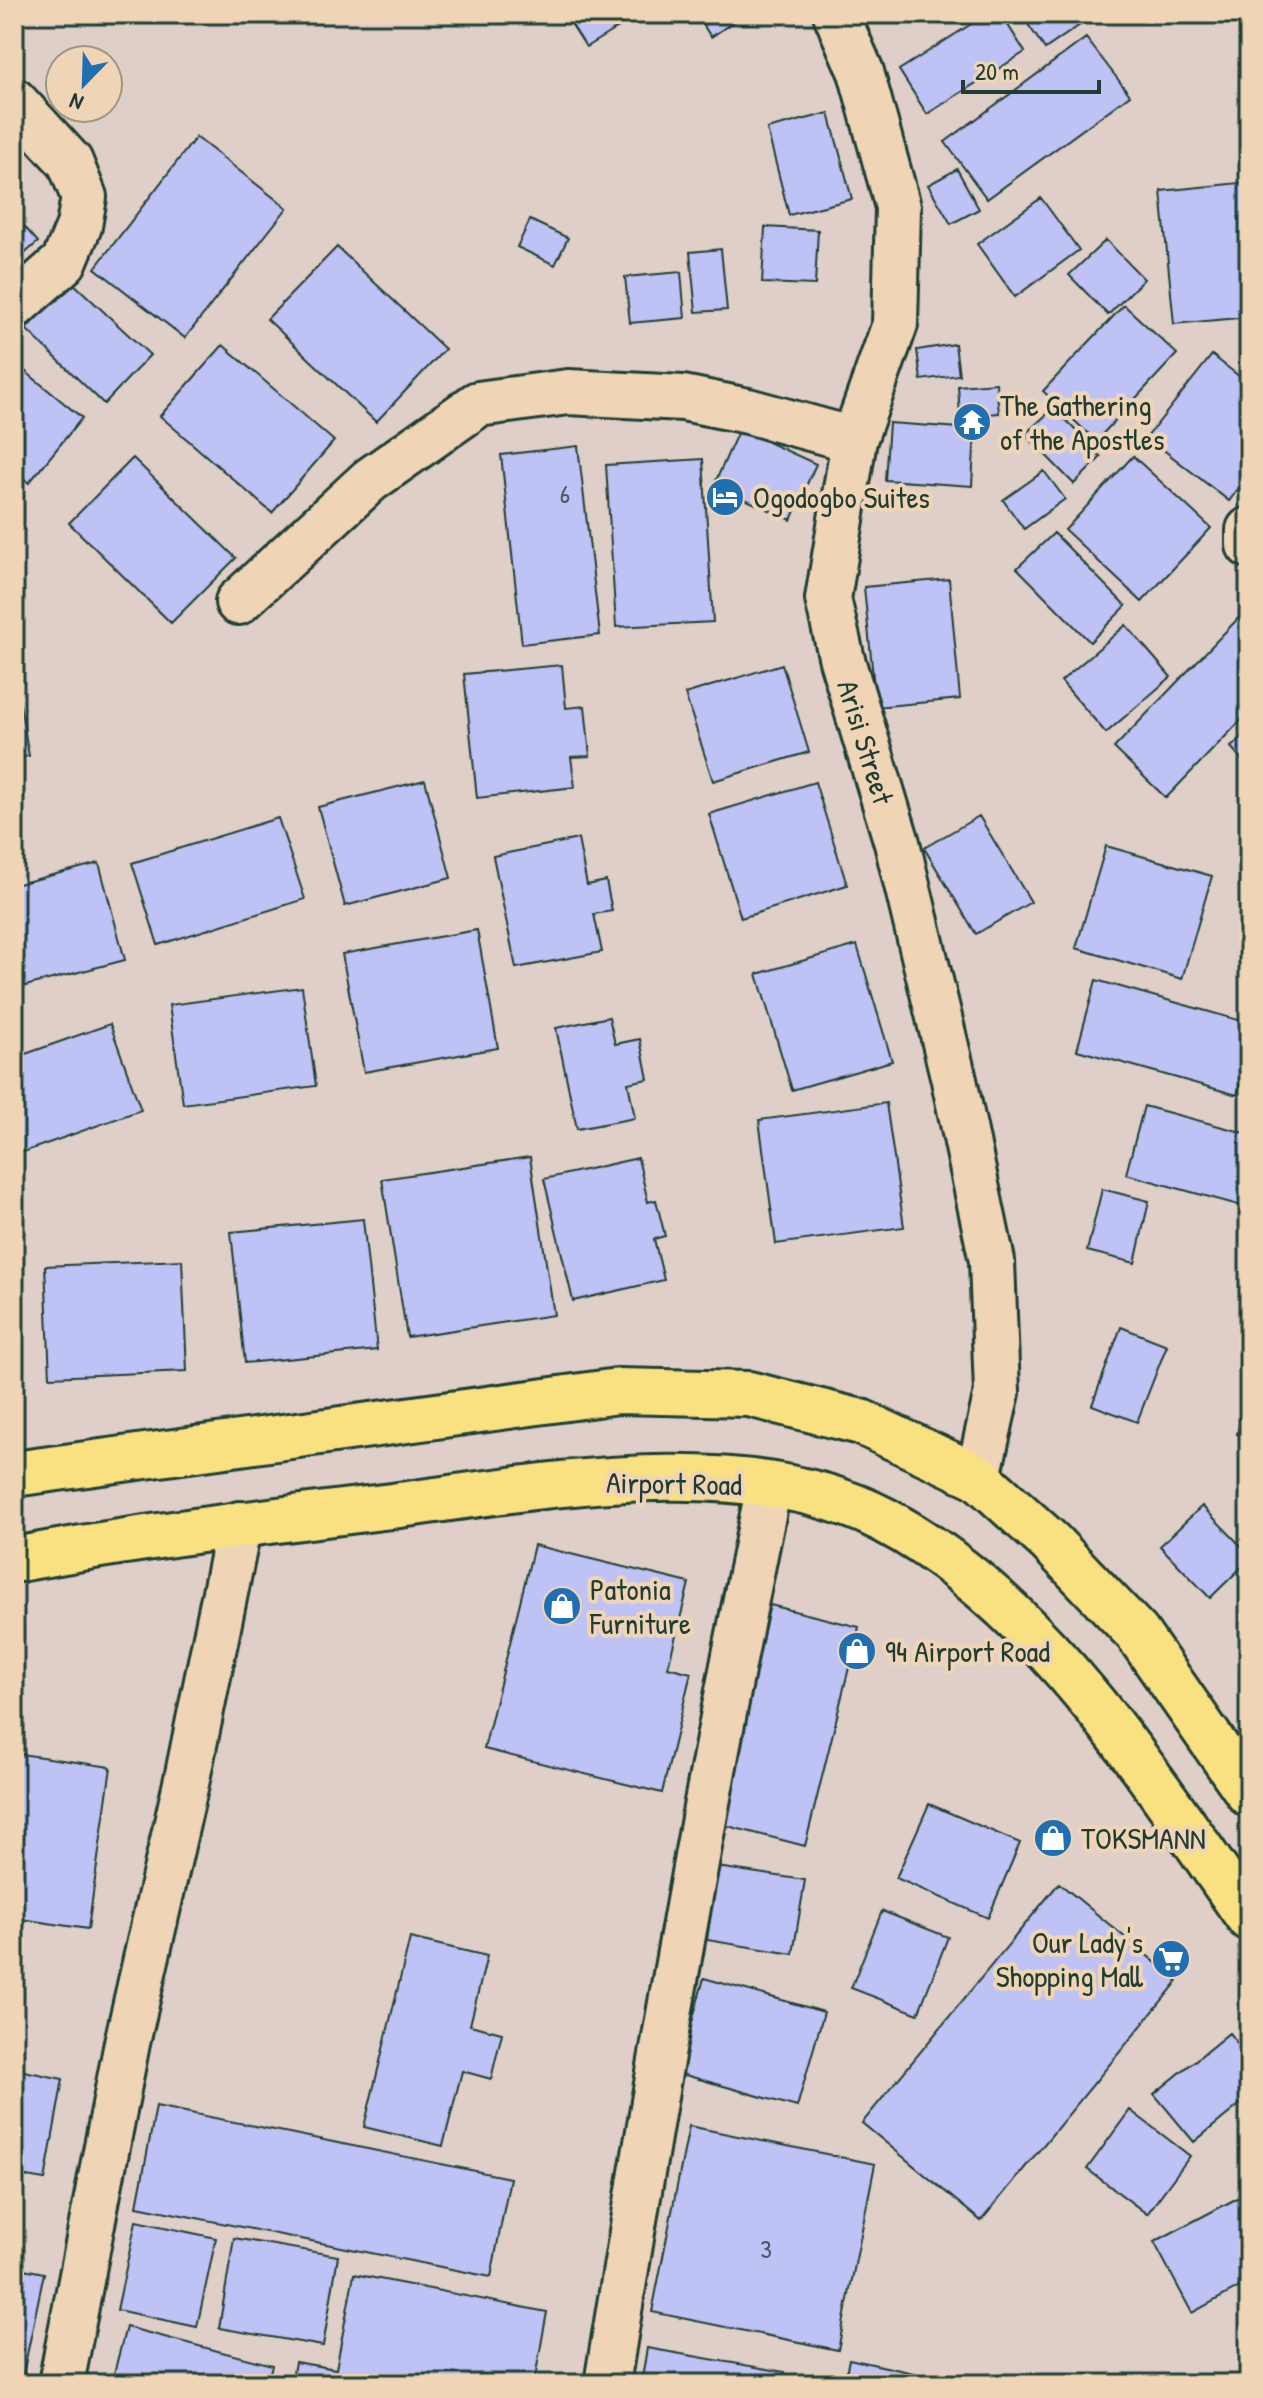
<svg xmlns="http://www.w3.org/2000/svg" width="1263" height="2398" viewBox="0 0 1263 2398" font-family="'Patrick Hand',sans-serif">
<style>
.building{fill:#bec2f4;stroke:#1f3d34;stroke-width:2}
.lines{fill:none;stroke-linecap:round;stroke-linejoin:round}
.minor-casing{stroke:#1f3d34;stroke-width:50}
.major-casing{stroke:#1f3d34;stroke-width:50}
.minor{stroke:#efd5b6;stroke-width:44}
.major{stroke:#f9e181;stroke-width:44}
.labels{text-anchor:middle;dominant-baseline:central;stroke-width:8;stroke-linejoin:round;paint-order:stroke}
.number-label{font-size:26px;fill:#475e64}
.poi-label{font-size:30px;fill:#1f3d34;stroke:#efd5b6;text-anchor:start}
.street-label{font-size:30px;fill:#1f3d34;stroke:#efd5b6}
</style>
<rect width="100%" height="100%" fill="#e0cfc9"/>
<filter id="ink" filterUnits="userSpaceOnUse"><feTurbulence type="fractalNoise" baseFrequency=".0125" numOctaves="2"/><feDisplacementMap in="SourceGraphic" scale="16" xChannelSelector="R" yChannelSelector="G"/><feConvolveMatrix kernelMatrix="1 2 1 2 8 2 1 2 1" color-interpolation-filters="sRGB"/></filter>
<g filter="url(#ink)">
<path class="building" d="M565,14h75l-54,33z
M696,14h49l-34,23z
M987,14h14l24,38 -98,62 -28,-44z
M1021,14h66l3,4 -45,31z
M1086,38l44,57 -143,104 -42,-57z
M829,113l23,86 -63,16 -22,-86z
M196,137l91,71 -102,130 -90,-70z
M957,169l22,40 -28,15 -23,-39z
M1249,182v135l-75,7 -13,-133z
M1041,198l38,52 -64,47 -38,-53z
M14,215l24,27 -24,21z
M530,220l38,18 -13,27 -38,-18z
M765,227l53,3 -3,55 -53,-2z
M1106,240l38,39 -36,36 -39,-40z
M337,247l108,102 -69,73 -109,-103z
M721,249l6,61 -31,2 -6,-60z
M681,272l4,46 -55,5 -5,-46z
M71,281l79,74 -46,49 -78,-75z
M1124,305l53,49 -81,87 -53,-50z
M955,344l4,31 -38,5 -4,-30z
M223,345l111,96 -62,72 -112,-97z
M1212,355l37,29v91l-20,26 -82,-64z
M14,362l68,56 -53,65 -15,-12z
M996,383l3,30 -39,3 -2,-30z
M1054,408l47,49 -27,27 -49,-50z
M889,423l86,6 -3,57 -87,-6z
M739,429l77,35 -25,56 -77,-35z
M578,446l22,189 -78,9 -21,-189z
M1133,456l78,72 -69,74 -77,-72z
M133,458l103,100 -65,65 -102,-100z
M703,459l10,163 -97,5 -10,-162z
M1044,471l21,28 -41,30 -21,-29z
M1054,533l72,73 -36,36 -73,-74z
M949,579l11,120 -84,8 -12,-120z
M1249,607v105l-83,86 -52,-50z
M1126,625l45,52 -65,56 -45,-52z
M782,664l27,88 -96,29 -28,-87z
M562,665l4,43 19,-2 5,50 -19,1 4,30 -98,11 -13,-124z
M14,670l15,86 -15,2z
M1249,731v37l-18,-21z
M425,780l26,98 -106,28 -27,-99z
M815,782l32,103 -106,33 -32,-104z
M979,816l52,86 -55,32 -52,-86z
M278,818l27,81 -147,46 -26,-82z
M578,839l9,46 19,-4 6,30 -18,3 8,38 -86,16 -23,-112z
M1106,846l106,30 -30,103 -106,-31z
M99,863l26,97 -111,29v-104z
M477,930l21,118 -134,24 -22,-118z
M857,945l35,116 -100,29 -35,-116z
M1096,980l153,43v29l-12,43 -160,-45z
M302,987l14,99 -133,18 -14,-99z
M609,1017l6,27 25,-5 8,40 -20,4 7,35 -58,11 -21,-101z
M110,1024l31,86 -123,44 -4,-10v-86z
M886,1103l18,124 -128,17 -17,-124z
M1144,1106l105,28v74l-123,-34z
M530,1157l24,158 -147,22 -25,-158z
M638,1158l10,44 8,-2 9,36 -11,3 10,41 -91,21 -29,-122z
M1102,1189l47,12 -14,62 -48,-12z
M363,1219l14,131 -132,13 -14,-131z
M182,1260l5,111 -137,6 -5,-111z
M1121,1327l46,18 -30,77 -45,-17z
M1249,1385v52l-12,-3z
M1202,1506l47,48v6l-39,38 -50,-52z
M534,1545l155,38 -21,84 23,6 -29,120 -178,-44z
M770,1605l89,22 -54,219 -89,-23z
M14,1753l97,14 -23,162 -74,-11z
M929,1804l91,39 -32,75 -92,-40z
M717,1867l88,13 -12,74 -86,-14z
M1059,1883l119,98 -197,240 -119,-98z
M882,1911l66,26 -30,77 -67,-26z
M410,1938l77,18 -17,69 32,8 -11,46 -29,-8 -19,75 -79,-19z
M704,1978l120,34 -27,95 -119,-34z
M1229,2033l20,24v40l-55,45 -40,-48z
M14,2069l49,10 -18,101 -31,-5z
M156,2106l354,72 -19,99 -354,-71z
M1130,2110l60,46 -43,58 -60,-45z
M689,2126l186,38 -37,186 -186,-38z
M1249,2192v90l-57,31 -38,-71z
M136,2221l80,17 -19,89 -80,-17z
M234,2238l104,18 -15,90 -104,-18z
M14,2267l30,6 -23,111h-7z
M354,2274l193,38 -13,72h-243l4,-22 41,7z
M126,2327l146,38 -5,19h-127l-27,-7z
M647,2348l138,24 -3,12h-141z
M849,2359l102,22 -1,3h-106z"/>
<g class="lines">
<g class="minor-casing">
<path id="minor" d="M836,14l25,58 37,135 -3,117 -41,116 -26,159 14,61 55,183 57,237 38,181 5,131 -19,85
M14,101l56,61 14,35 -5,29 -15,36 -50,44
M1249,530v15
M238,602l132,-122 108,-76 90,-12 115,6 65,13 106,29
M61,2384l66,-341 60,-264 52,-255
M607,2384c49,-300 100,-600 162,-898"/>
</g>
<g class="major-casing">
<path id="major" d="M14,1474l604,-83 131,3 112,28 117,55 72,65 87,91 112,161
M14,1560c122,-23 245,-38 369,-53 151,-19 360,-61 501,13 158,83 265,257 365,398"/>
</g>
<use href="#minor" class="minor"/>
<use href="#major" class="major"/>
</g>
</g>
<defs>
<g id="temple-disc" transform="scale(2)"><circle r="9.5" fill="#1f6fb2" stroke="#efd5b6"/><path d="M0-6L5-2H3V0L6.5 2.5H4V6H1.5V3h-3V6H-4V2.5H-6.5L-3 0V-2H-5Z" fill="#fff"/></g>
<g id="hotel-disc" transform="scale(2)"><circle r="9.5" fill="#1f6fb2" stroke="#efd5b6"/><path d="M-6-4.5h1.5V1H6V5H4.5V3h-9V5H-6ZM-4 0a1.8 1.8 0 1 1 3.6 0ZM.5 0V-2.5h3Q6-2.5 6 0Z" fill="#fff"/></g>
<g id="shop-disc" transform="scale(2)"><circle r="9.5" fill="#1f6fb2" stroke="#efd5b6"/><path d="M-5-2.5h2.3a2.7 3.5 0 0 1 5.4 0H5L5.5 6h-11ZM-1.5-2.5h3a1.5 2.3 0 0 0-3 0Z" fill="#fff"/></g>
<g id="supermarket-disc" transform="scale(2)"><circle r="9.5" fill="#1f6fb2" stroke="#efd5b6"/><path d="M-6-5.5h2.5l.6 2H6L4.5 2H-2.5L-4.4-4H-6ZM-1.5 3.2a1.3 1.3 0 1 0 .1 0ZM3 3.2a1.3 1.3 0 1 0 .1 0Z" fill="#fff"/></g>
</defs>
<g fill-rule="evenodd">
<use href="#temple-disc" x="972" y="422"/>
<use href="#hotel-disc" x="725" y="497"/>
<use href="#shop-disc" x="562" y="1606"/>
<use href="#shop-disc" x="857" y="1651"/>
<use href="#shop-disc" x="1053" y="1838"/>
<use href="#supermarket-disc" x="1171" y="1959"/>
</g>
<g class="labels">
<g class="number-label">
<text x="565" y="493">6</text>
<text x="766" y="2248">3</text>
</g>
<g class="poi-label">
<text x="1000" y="405">The Gathering<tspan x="1000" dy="34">of the Apostles</tspan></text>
<text x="753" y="497">Ogodogbo Suites</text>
<text x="590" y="1589">Patonia<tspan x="590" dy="34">Furniture</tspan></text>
<text x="885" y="1651">94 Airport Road</text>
<text x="1081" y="1838">TOKSMANN</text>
<text x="1143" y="1942" text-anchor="end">Our Lady's<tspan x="1143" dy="34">Shopping Mall</tspan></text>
</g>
<g class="street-label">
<text transform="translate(866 742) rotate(73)">Arisi Street</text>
<text transform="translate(674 1483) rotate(1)">Airport Road</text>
</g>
</g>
<rect width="1263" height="2398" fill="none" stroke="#efd5b6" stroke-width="48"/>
<rect x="24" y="24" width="1215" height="2350" fill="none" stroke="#1f3d34" stroke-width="3" filter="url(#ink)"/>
<g transform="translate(84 84) rotate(203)"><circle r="38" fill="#efd5b6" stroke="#9c9882" stroke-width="2"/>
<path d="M0-6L14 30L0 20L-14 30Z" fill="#1f6fb2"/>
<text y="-12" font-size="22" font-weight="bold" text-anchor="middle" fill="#1f3d34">N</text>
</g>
<path d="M963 80v12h136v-12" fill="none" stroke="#1f3d34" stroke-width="4"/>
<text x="975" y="80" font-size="24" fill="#1f3d34" stroke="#efd5b6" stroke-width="6" paint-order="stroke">20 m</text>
</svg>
